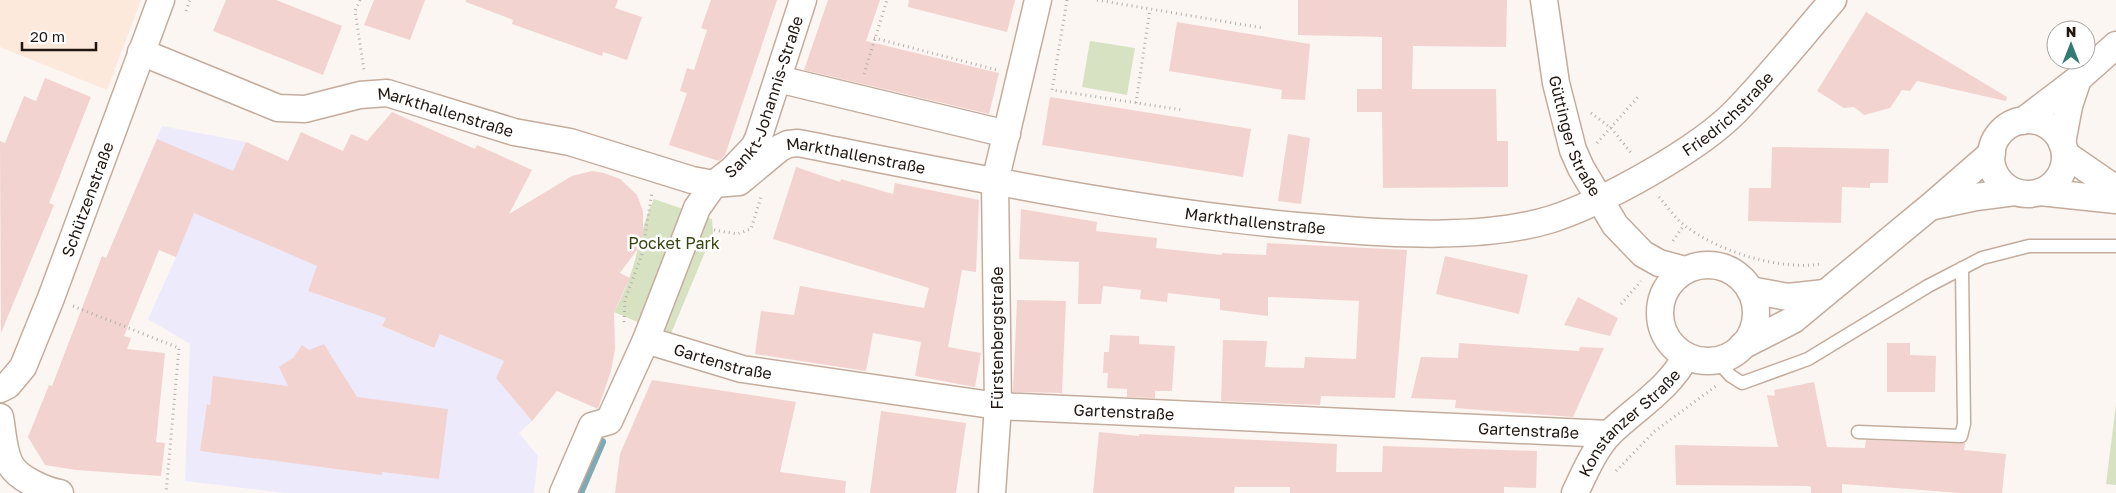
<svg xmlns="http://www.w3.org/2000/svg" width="2116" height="493" viewBox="0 0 2116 493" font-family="'Golos Text',sans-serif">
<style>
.built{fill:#fde8dc}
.education{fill:#edeafc}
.green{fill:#d7e2c3}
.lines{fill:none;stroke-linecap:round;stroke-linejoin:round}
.stream{stroke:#7fa9b5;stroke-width:8}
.building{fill:#f3d3cf}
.lane-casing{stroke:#c4ac9d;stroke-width:15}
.street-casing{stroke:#c4ac9d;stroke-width:29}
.path{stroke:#b5afab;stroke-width:3;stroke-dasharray:1 4;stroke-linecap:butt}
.lane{stroke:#fff;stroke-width:12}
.street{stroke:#fff;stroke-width:26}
.labels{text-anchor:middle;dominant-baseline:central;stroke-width:5;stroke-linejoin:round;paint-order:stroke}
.street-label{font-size:16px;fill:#201712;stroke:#fff}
.park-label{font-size:16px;fill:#364510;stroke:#fff}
</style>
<rect width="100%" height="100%" fill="#fbf6f2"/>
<path class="built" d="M0,0h141l-34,90 -107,-43z"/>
<path class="education" d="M162,126l84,16 -35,78 183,79 -12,27 51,22 7,-14 64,27 -7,17 35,43 -13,12 19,23 -4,37h-249l-100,-12 5,-137 -42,-25 28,-62 -59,-24z"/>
<path class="green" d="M1090,41l45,7 -8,47 -45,-8z
M654,199l58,20 1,14 -43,103 -56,-24c6,-12 12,-23 16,-36 9,-25 12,-53 24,-77z
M2116,404v81l-10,-1z"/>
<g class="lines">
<path class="stream" d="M580,493l22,-51"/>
</g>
<path class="building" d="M226,0h50l66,26 -19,49 -110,-44z
M374,0h51l-15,40 -46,-15z
M466,0h152l-3,8 27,9 -15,43 -24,-8 -1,4 -90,-32 1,-4 -47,-18z
M711,0h66l-52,155 -6,6 -50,-16 18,-52 -7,-2 7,-23 7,2 13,-40 -6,-2z
M828,0h52l-14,41 133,32 -10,41 -185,-44z
M909,0h106l-8,32 -99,-25z
M1298,0h209l-1,47 -93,-1 -1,43h84l1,52h11v46l-125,1 -1,-76h-25v-23h25v-52l-84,-2z
M1866,12l141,85 -1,4 -89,-20 -7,10 -8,-1 -12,18 -26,7 -10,-8 -10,1 -27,-17z
M1177,22l133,22 -5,56 -24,-1 1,-9 -113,-19z
M45,78l46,19 -42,106 5,2 -53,128 -1,-192 5,2 19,-47 12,5z
M1050,97l201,32 -8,48 -201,-32z
M392,112l83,37 2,-4 55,25 -23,44 63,-38 20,-5 12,2 16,6 17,16 6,16v22l-6,17 -17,23 10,5 -16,34 1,37 -4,22 -13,38 -41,-18 -25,30 -36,-43 8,-17 -64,-27 -6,14 -52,-22 4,-8 -78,-27 9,-25 -123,-53 -18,44 -17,-7 -35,86 7,2 -4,11 38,4 -9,89 9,1 -4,33 -85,-6 -31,-5 -17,-28 21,-52 3,1 50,-130 4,2 51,-119 76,32 13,-29 42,19 13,-29 42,19 8,-17 16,7z
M1288,134l22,4 -9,66 -23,-3z
M1772,147l117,2 -1,34h-18v5l-28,-1 -1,36 -93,-2 1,-33h22z
M796,167l44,15 1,-3 52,15 2,-11 84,17 -3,72 -14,-2 -14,77 33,6 -6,34 -60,-11 6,-34 -48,-9 -7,38 -111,-17 6,-43 33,4 6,-29 124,22 5,-20 -156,-49z
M1021,209l76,13 -1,9 61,7 -1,10 66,7v-2l44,2 1,-12 140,7 -12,148 -74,-2 -1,9 -99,-4 2,-61 44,1 -2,26 39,1 1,-11 51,2 3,-58 -91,-4v19l-48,-6v-11l-52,-6 -1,9 -27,-3 1,-9 -38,-4 -2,18h-23l1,-42 -60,-3z
M1445,256l83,19 -9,39 -83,-20z
M1578,297l40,21 -8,18 -46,-11z
M1017,300l49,1 -4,92 -49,-1z
M1110,335l29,1v8l36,2 -3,45h-17v7l-28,-1v-8l-20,-1 1,-15h-5l1,-21h5z
M1459,343l120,8 1,-4 24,1 -31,69 -118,-9 1,-8 -45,-2 10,-41 37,1z
M1887,343h23v12l26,1 -1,36h-48z
M324,344l33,53 91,12 -9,70 -57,-7v3l-182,-24 7,-47 3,1 3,-29 75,10 -9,-19 14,-9 9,-13 7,5z
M652,380l144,22 -16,70 66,9 -1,12h-230l5,-39z
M1814,382l13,65 38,1 1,-8 99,3 -1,7 42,4 -4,39h-41l-119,-9v9h-31v-6l-3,-1 -132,-1 -1,-40 103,2 -11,-52 8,1 -1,-6z
M881,411l85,12 -10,70h-86z
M1099,432l40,4v-2l198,10 -1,28h46l1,-26 154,5 -1,37 -32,-1v6h-214v-6h-55l-1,6h-141z"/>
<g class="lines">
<g class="lane-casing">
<path id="lane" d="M1716,360l15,16 11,7 66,-24 120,-73 54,-28 47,-12h87
M1858,432l103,4 3,-12 -2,-156"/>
</g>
<g class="street-casing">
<g id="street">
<path id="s1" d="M1544,0l12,83 17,67 8,18 34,57 28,29 16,9 26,7"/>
<path id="s2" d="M141,52l137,56 27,1 55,-14 27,-2 127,39 56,10 122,38 22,4 25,-2 41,-34 8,-4 10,-1c174,34 347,71 524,85 69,6 163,12 230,-9 52,-17 146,-69 184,-108 34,-35 65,-74 97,-111"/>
<path d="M778,79l229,55"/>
<circle cx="2028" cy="157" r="37"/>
<path d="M2023,121l55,-42 38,-34"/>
<path d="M2062,143l7,-37 9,-27"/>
<path d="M2065,154l51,35"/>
<path d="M2040,192l76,8"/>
<path d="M1934,206l42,-9 39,-5"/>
<circle cx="1708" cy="313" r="48"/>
<path d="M1750,290l38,7 37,-4"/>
<path id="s3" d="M646,340l96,29 256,37 611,28"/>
<path d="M1742,346l51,-26 138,-114 61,-53"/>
<path id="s4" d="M0,389l8,-4 15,-18 28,-69 110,-298"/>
<path d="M0,417c3,15 3,37 12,50 8,12 34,24 48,26"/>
<path id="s5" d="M563,493l29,-67 17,-5 37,-81 51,-132 17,-24 18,-14 22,-23 4,-8 45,-139"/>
<path d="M992,493l6,-87 -3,-224 43,-182"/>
<path id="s6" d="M1575,493c9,-19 20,-45 35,-60 26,-25 60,-45 76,-77"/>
</g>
</g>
<path class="path" d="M360,0l-5,11 9,59
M1067,0l-15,90 131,20
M1097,0l166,28
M186,11l4,-11
M874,38l123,32
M864,74l23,-74
M1136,103l14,-94
M1591,113l20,15 21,26
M1597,143l41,-46
M1659,197c8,9 16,21 25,28 33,26 96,46 137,39
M714,230l23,4 14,-5 10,-32
M1673,241l11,-16
M1621,304l20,-23
M73,306l106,42 -13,145
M624,322l1,-22 17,-46 10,-62
M1616,471l39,-40 61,-45"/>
<use href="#lane" class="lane"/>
<use href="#street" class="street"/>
</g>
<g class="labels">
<g class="street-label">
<text stroke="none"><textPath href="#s5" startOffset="455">Sankt-Johannis-Straße</textPath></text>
<text stroke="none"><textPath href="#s2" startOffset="1665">Friedrichstraße</textPath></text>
<text stroke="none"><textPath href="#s2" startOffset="320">Markthallenstraße</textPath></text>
<text stroke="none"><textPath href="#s1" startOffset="140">Güttinger Straße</textPath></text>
<text stroke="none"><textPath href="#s2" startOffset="755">Markthallenstraße</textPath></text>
<text stroke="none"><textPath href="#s4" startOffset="212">Schützenstraße</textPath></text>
<text stroke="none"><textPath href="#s2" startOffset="1160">Markthallenstraße</textPath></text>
<text transform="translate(997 338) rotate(-90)">Fürstenbergstraße</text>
<text stroke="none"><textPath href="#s3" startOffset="80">Gartenstraße</textPath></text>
<text stroke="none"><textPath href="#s3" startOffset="485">Gartenstraße</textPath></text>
<text stroke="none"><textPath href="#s6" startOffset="90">Konstanzer Straße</textPath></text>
<text stroke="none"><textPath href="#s3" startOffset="890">Gartenstraße</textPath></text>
</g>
<g class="park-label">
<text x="674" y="243">Pocket Park</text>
</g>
</g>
<g transform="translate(2071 45)"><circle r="24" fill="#ffffff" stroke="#a6a2a0"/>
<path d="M0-4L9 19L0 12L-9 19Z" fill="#327a75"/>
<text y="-8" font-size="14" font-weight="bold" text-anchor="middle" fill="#201712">N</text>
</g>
<path d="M22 42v8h74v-8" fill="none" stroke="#201712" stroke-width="2.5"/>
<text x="30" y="42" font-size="15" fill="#201712" stroke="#ffffff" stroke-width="4" paint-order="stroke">20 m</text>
</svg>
